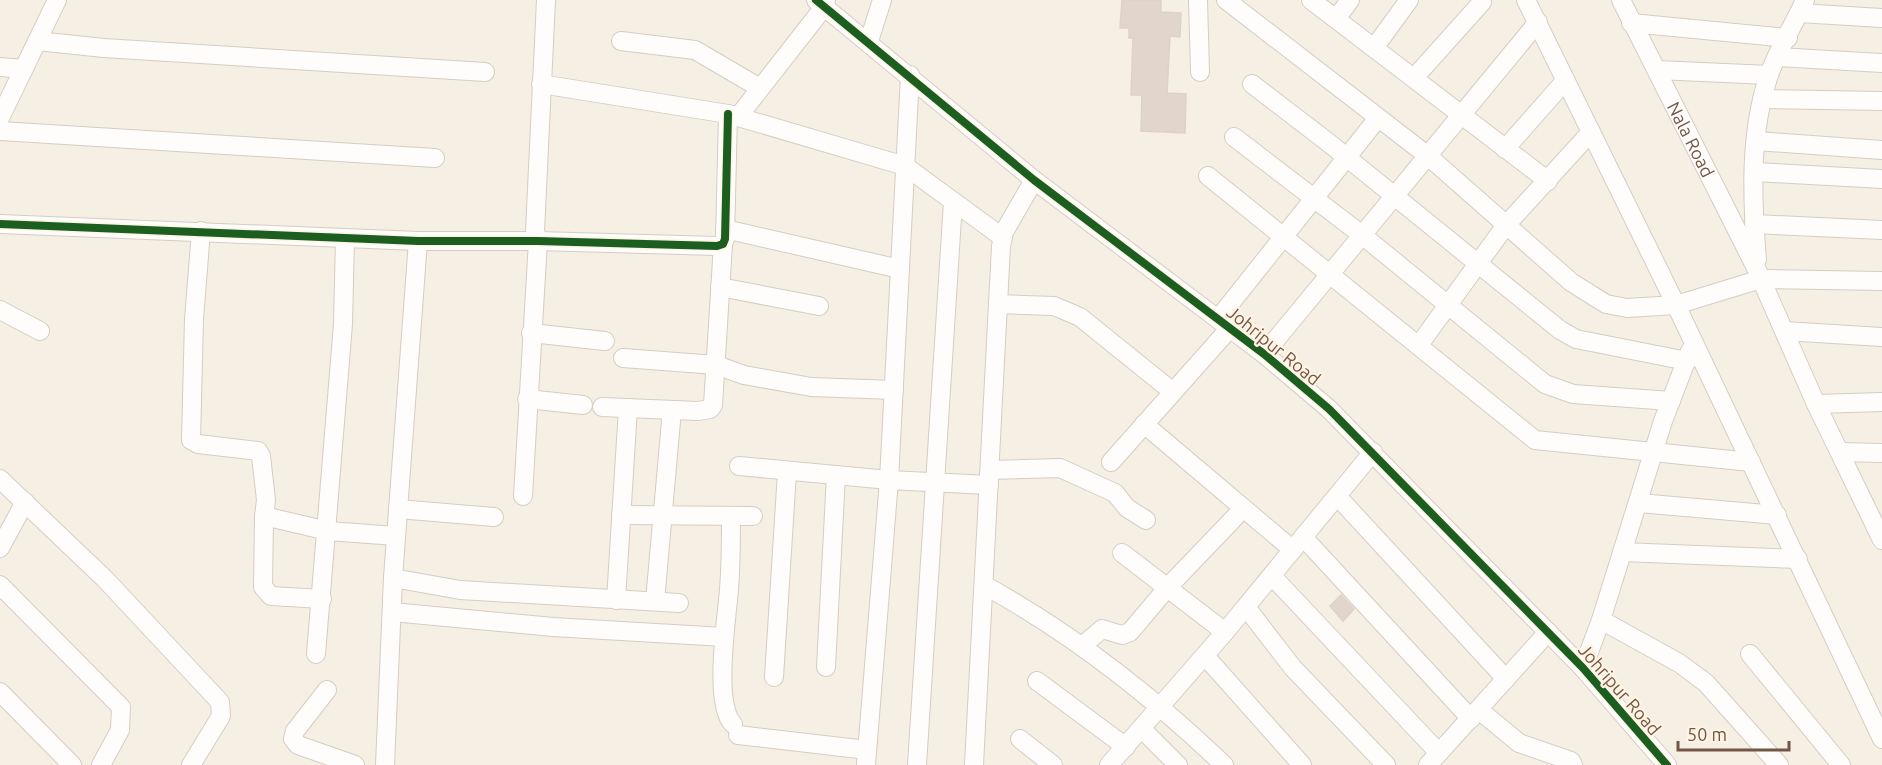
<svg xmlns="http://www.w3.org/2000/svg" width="1882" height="765" viewBox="0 0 1882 765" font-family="Ubuntu,sans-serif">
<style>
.building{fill:#e2d6cc;stroke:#ded2c7;stroke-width:1.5}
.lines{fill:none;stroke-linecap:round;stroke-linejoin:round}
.minor-casing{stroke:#d7ccc3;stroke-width:20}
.minor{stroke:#fefdfb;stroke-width:18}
.cycleway-casing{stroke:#fff4e4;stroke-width:11}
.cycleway{stroke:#1b5e20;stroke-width:8}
.labels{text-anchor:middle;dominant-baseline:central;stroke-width:4.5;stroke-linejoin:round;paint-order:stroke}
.street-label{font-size:18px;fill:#735645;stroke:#fff4e4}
</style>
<rect width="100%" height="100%" fill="#f6efe4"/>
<path class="building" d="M1122,0h39v12l20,1 -1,24 -10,-1 -3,57 19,1 -1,39 -44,-2 1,-36h-11l2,-57h-4v-10h-9z
M1341,595l13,14 -11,12 -13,-15z"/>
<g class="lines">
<g class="minor-casing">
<g id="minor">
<path d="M816,0l218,180 230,174 65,55 254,259 84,97"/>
<path d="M1198,0l2,72"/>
<path d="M1226,0l202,156 143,126 35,22 21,4 49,-3 85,-26 121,2"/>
<path d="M1311,0l237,181"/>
<path d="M1526,0l150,305 206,434"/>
<path id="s1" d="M1621,0l136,270 59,134 66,136"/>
<path d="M1799,13l83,5"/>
<path d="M1336,19l14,-19"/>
<path d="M1631,23l157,15"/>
<path d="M37,41l67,7 381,24"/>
<path d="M621,41l74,9 65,38"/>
<path d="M869,41l13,-41"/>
<path d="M1374,48l35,-48"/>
<path d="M1777,57l105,6"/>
<path d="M0,67l24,2"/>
<path d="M1657,70l112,5"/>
<path d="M1414,78l68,-76"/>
<path d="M541,84l187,30 177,52 97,71"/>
<path d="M1252,84l77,59 231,187 16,9 111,22"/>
<path d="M1762,99l120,2"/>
<path d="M738,117l86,-110 2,-7"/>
<path d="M0,118l57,-118"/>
<path d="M0,131l435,27"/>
<path d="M1234,137l128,98 183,149 28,10 98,7"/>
<path d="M1756,141l126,9"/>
<path d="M1505,149l60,-68"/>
<path d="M1755,172l127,7"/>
<path d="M1208,176l327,264 216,22"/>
<path d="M0,224l418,17h120l179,5 6,-2 2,-5 3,-125"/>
<path d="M1754,224l128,6"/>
<path d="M725,229l175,40"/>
<path d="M201,231l-7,88 -3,121 7,4 60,7 3,5 5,44 -2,16 64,15 68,5"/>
<path d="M1757,260c-5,-60 -8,-127 12,-185 9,-26 25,-50 36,-75"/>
<path d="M720,287l99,19"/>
<path d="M998,304l56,2 26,11 93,75"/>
<path d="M0,310l40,21"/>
<path d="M1218,319l160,-201"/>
<path d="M1784,331l98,6"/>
<path d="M531,333l74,8"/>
<path d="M1419,345l87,-120 85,-93"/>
<path d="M1264,354l274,-332"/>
<path d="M623,358l93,7 28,10 67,12 83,3"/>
<path d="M527,399l56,6"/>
<path d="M1816,404l66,-2"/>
<path d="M602,407l96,4 12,-2 3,-4 10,-161"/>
<path d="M1144,424l149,126"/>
<path d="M1840,452l42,1"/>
<path d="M1111,462l119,-134"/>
<path d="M739,466l150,14 100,5"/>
<path d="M990,470l70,-2 55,25 12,15 19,12"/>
<path d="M0,479l105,100 115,123 1,14 -30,49"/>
<path d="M523,496l15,-255 -3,-10 11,-231"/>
<path d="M1337,496l169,183"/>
<path d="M1639,503l138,12"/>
<path d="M398,509l96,8"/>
<path d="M621,515l132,1"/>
<path d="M264,516l-1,71 8,9 51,3"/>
<path d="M731,516c0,24 0,49 -2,73 -2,29 -16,114 4,135"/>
<path d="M1303,537l168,182"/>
<path d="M0,548l25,-46"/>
<path d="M1622,552l176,7"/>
<path d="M1122,553l103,79"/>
<path d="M1272,576l167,177"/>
<path d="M393,578l67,12 219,13"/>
<path d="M0,585l121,122 -1,23 -19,35"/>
<path d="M984,585c89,49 167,110 240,180"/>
<path d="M616,600l12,-192"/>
<path d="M655,601l17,-191"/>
<path d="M1246,607l47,61 93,97"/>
<path d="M392,612l161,15 171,10"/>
<path d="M1601,620l78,43 27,20 73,82"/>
<path d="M1082,646l20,-17 20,6 8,-3 38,-45 68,-71"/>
<path d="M316,654l27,-330 2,-85"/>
<path d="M1750,654l91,111"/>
<path d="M1205,656l97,109"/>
<path d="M826,667l10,-192"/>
<path d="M1583,668l18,-48 62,-199 27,-70"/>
<path d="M774,677l13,-205"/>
<path d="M1037,681l89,66"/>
<path d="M327,690l-32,41 -2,8 5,6 57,20"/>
<path d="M0,692l72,73"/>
<path d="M1479,710l40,33 52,18 2,4"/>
<path d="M1141,728l37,37"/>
<path d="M738,735l129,15"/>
<path d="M1020,739l33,26"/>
<path d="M385,765l8,-187 25,-337"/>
<path d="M866,765l23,-285 21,-405"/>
<path d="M917,765l36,-563"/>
<path d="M974,765l27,-519 3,-14 30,-52"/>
<path d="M1109,765l116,-133 148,-180"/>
<path d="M1428,765l120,-133"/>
</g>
</g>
<use href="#minor" class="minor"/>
<g class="cycleway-casing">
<path id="cycleway" d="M816,0l218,180 230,174 65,55 254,259 84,97
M0,224l418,17h120l179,5 6,-2 2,-5 3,-125"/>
</g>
<use href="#cycleway" class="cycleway"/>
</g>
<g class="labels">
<g class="street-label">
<text stroke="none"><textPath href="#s1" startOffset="156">Nala Road</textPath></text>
<text transform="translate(1274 345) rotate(39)">Johripur Road</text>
<text transform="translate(1620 689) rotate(49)">Johripur Road</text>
</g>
</g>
<path d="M1678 741v9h111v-9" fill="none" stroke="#735645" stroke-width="3"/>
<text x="1687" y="741" font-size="18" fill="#735645" stroke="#fff4e4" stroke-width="4.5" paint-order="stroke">50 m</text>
</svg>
